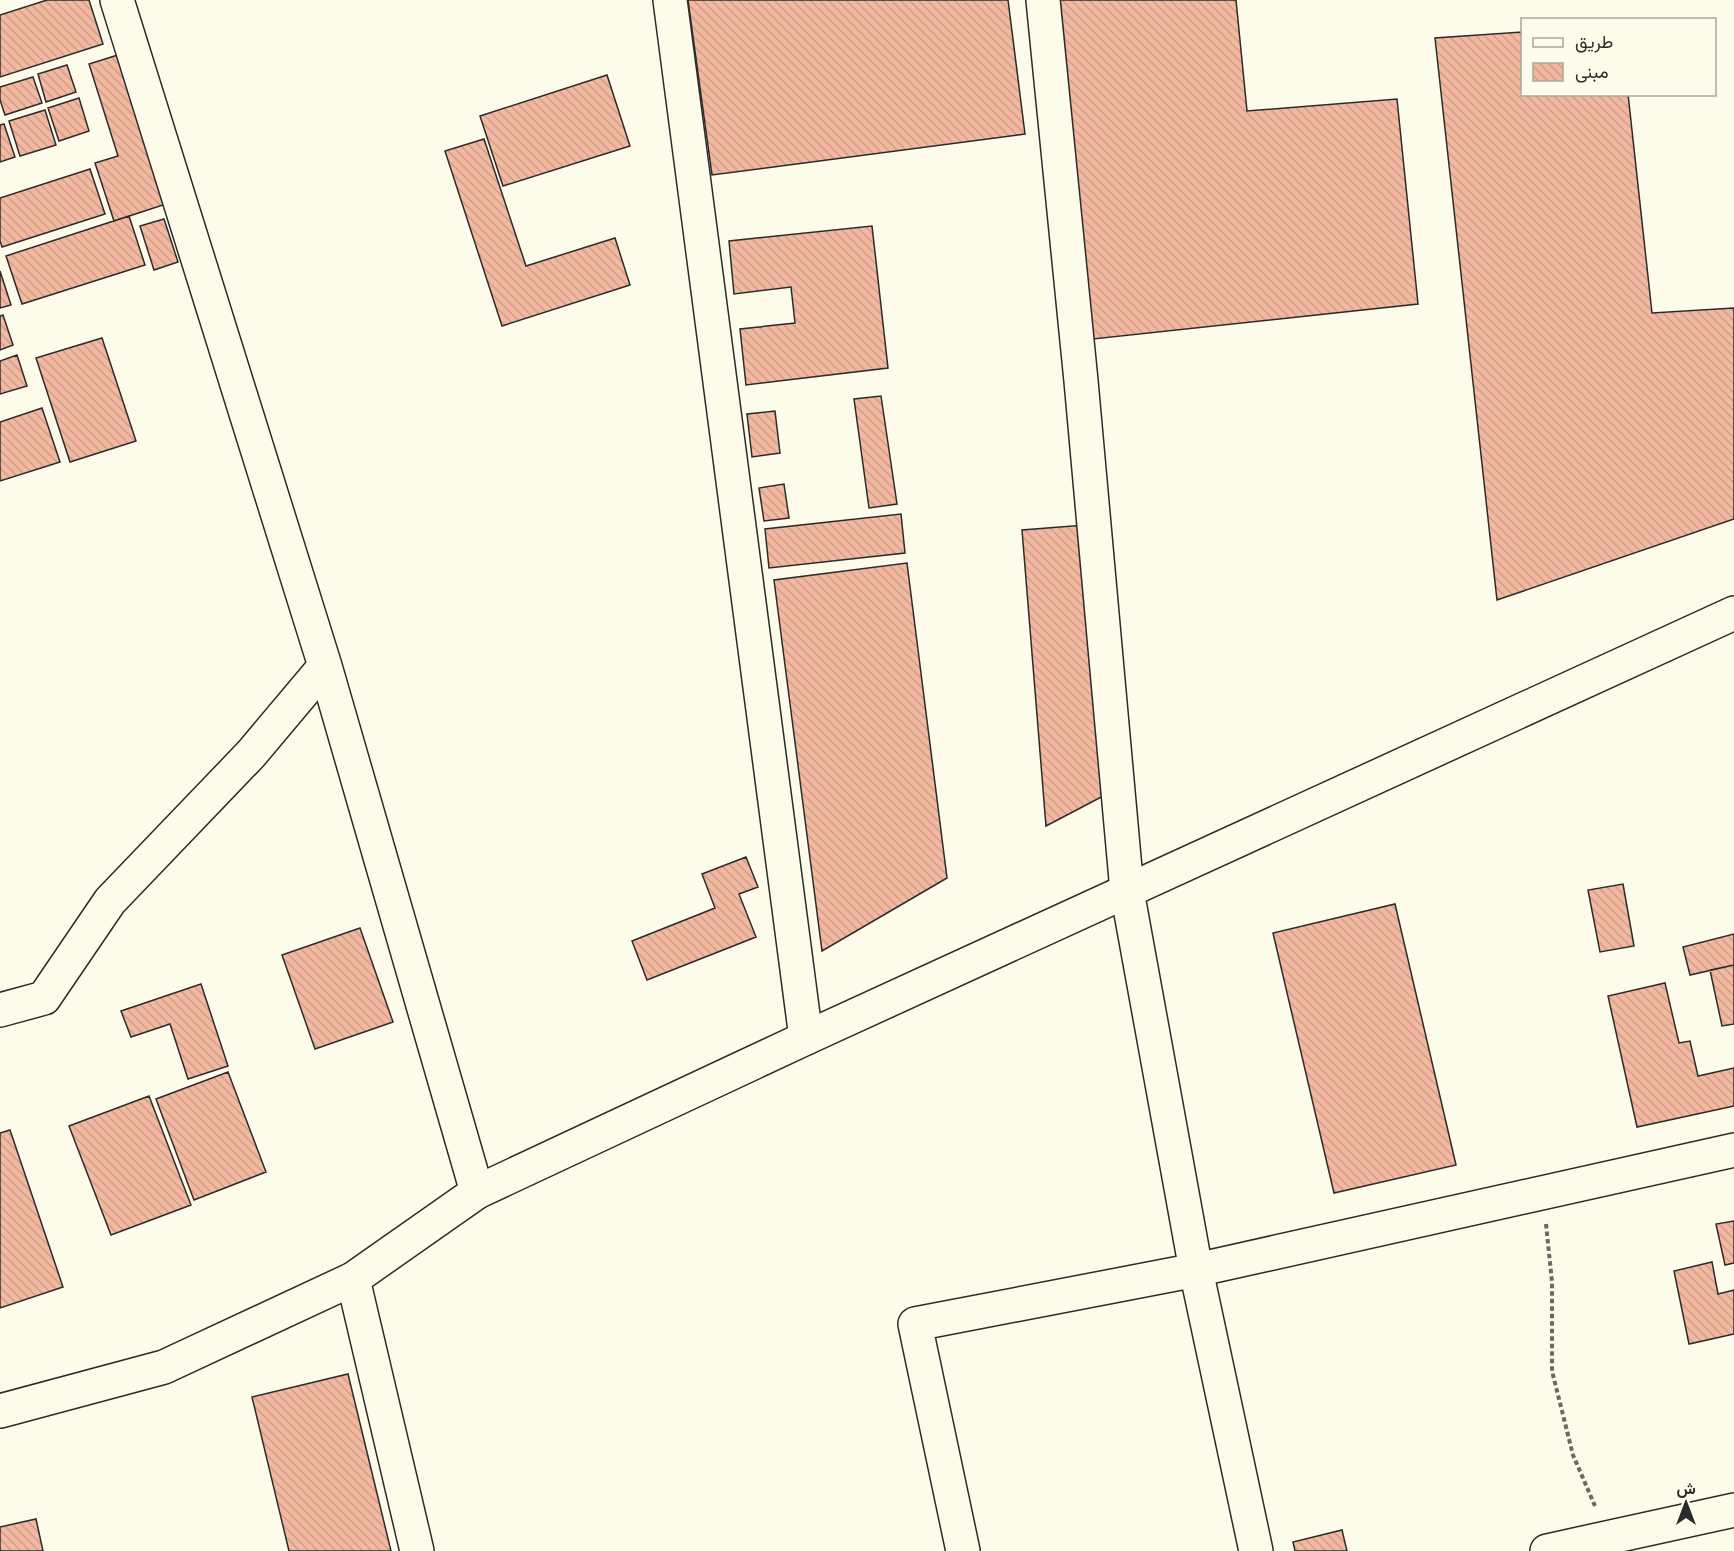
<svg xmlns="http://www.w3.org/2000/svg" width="1734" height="1551" viewBox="0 0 1734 1551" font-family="'Roboto Serif',Vazirmatn,serif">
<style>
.building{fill:url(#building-back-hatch);stroke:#2b2b2b;stroke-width:1.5}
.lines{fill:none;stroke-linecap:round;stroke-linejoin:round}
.minor-casing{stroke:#2b2b2b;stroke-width:36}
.major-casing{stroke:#2b2b2b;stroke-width:36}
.path{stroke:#6a6964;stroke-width:4;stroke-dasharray:4.5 3;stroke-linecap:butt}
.minor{stroke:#fdfbea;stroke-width:33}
.major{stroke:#fdfbea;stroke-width:33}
</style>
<defs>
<pattern id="building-back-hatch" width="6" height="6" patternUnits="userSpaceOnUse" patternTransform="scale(1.5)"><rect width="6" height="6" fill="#f2b8a0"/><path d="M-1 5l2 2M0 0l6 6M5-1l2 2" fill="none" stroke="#d09e8a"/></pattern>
</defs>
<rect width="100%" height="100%" fill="#fdfbea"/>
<path class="building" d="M47,0h42l14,44 -103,33v-62z
M688,0h320l17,134 -313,41z
M1060,0h176l11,111 150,-12 21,205 -325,35z
M1522,32v62h106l24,219 82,-5v211l-237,81 -62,-562z
M121,54l48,149 -55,18 -19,-58 23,-7 -29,-92z
M67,65l9,27 -30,10 -8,-28z
M607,75l23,71 -127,40 -23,-70z
M33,77l9,26 -37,12 -5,-15v-13z
M79,98l10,33 -30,10 -11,-33z
M45,110l11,35 -36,11 -11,-35z
M4,124l11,33 -15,5v-37z
M484,139l42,127 89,-28 15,47 -128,41 -57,-175z
M90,169l15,45 -103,33 -2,-6v-43z
M129,216l16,49 -123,39 -16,-48z
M164,219l14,43 -24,8 -14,-44z
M872,226l16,142 -142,17 -6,-56 55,-6 -4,-36 -57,7 -5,-53z
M0,271l11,34 -11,3z
M3,315l10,30 -13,5v-34z
M102,338l34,103 -66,21 -34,-104z
M17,355l10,31 -27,8v-33z
M881,396l16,108 -28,4 -15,-109z
M42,408l18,54 -60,19v-59z
M775,411l5,42 -28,4 -5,-43z
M784,484l5,34 -25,3 -5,-33z
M901,514l4,39 -136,15 -4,-39z
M1085,525l22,269 -61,32 -24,-296z
M907,563l40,315 -125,73 -48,-371z
M746,857l12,30 -19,7 17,43 -109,43 -15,-39 83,-33 -13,-34z
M1623,884l11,62 -34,6 -12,-62z
M1395,904l61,261 -122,28 -61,-260z
M360,928l33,94 -78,27 -33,-94z
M1734,934v31l-44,10 -7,-28z
M1734,965v59l-12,2 -12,-56z
M1665,983l14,60 11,-2 8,35 36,-8v38l-97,21 -29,-131z
M201,984l27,82 -40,13 -18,-55 -39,13 -10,-26z
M228,1072l38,100 -72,28 -38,-101z
M149,1096l42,109 -80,30 -42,-109z
M10,1130l53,157 -63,21v-175z
M1734,1221v42l-9,2 -9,-41z
M1712,1262l6,32 16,-4v44l-45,10 -15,-73z
M348,1374l43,177h-102l-37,-154z
M36,1519l7,32h-43v-24z
M1342,1530l5,21h-52l-2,-9z"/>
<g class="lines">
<g class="minor-casing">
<path id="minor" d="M117,0l208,666 152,526
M670,0l136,1038
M1043,0l38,381 46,510 69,379 60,281
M0,1010l44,-12 66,-97 141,-147 74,-88
M353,1279l64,272
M963,1551l-48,-227 281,-54 538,-120
M1547,1551l187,-41"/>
</g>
<g class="major-casing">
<path id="major" d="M0,1411l164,-44 189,-88 124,-87 329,-154 928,-425"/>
</g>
<path class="path" d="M1546,1224l6,58v89l21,84 22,51"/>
<use href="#minor" class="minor"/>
<use href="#major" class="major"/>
</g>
<rect x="1521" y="18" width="195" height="78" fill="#fdfbea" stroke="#a9a89e" stroke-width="1.5"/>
<rect x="1533" y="38" width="30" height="9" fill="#fdfbea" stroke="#a9a89e" stroke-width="1.5"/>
<text x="1575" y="48" font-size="18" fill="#2b2b2b">طريق</text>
<rect x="1533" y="63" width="30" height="18" fill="url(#building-back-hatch)" stroke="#a9a89e" stroke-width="1.5"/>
<text x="1575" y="78" font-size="18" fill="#2b2b2b">مبنى</text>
<g transform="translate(1686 1503)" stroke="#fdfbea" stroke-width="4.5" paint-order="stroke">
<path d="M0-4.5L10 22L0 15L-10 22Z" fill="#2b2b2b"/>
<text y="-9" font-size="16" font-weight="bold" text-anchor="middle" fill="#2b2b2b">ش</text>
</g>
</svg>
